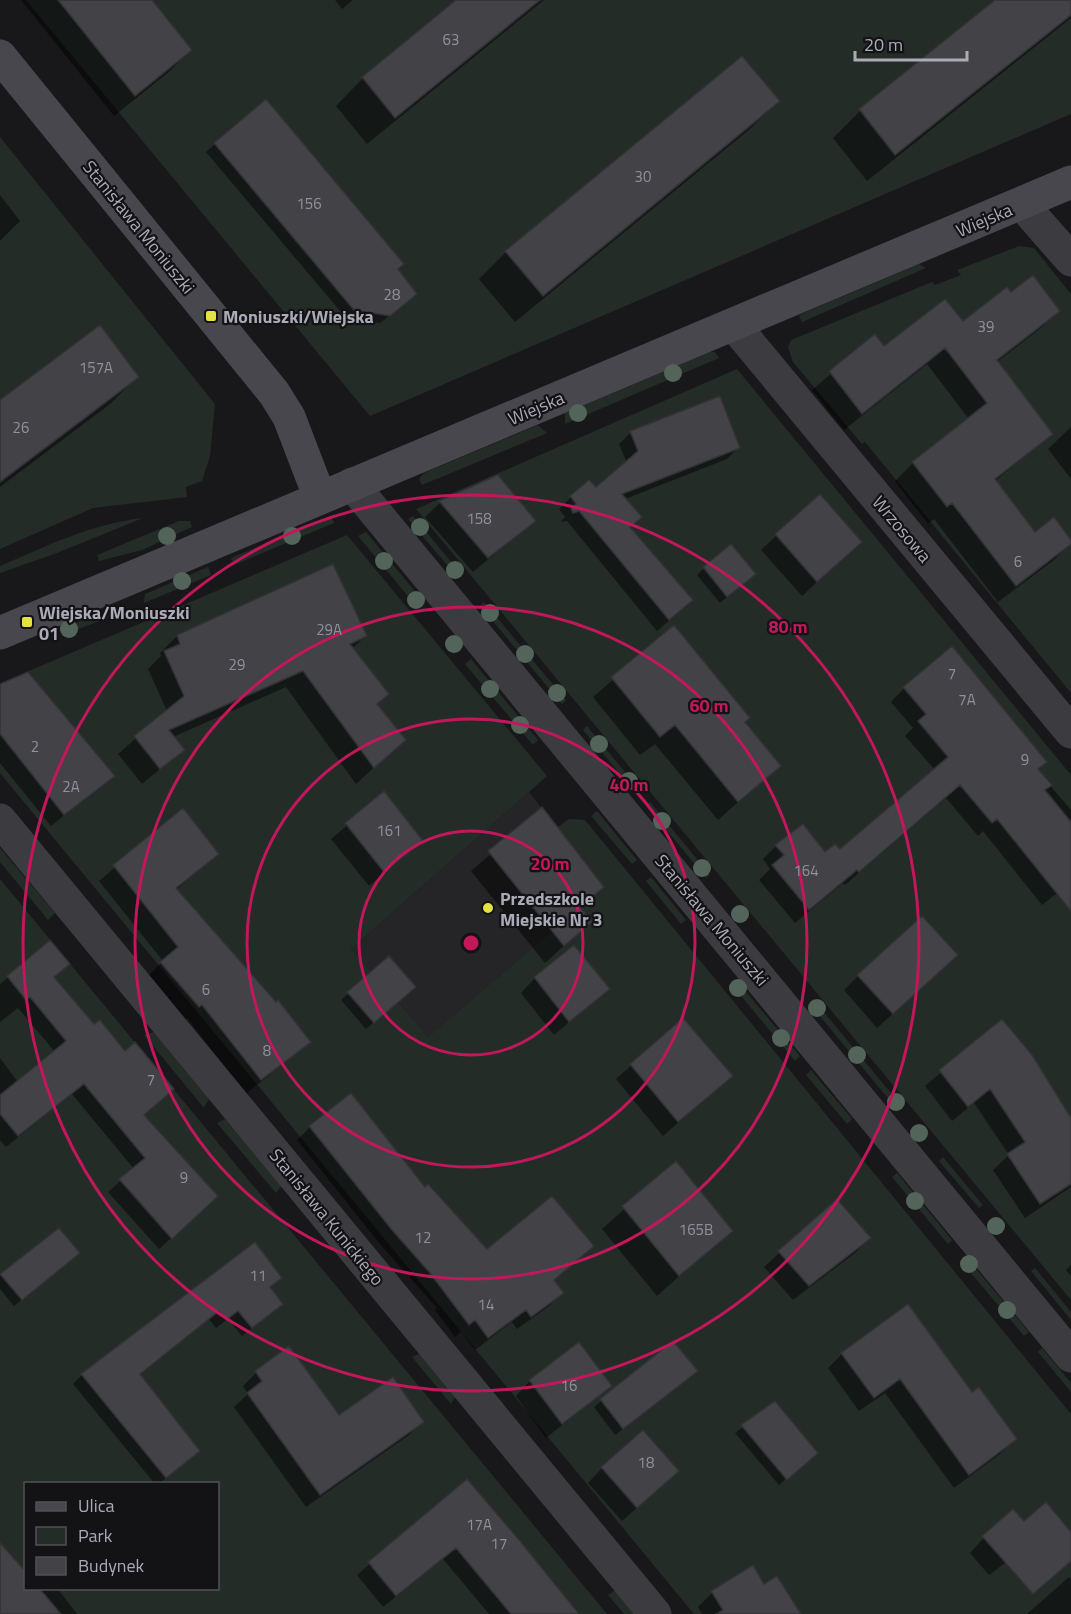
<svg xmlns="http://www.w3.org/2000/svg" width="1071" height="1614" viewBox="0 0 1071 1614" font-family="'Titillium Web',sans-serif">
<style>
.built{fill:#252427}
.green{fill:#242c28;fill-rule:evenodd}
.shadow{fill:#0007}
.building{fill:#434247;stroke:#333236;stroke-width:1.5}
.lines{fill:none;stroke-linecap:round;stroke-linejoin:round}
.street{stroke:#3c3b40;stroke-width:33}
.secondary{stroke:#48474e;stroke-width:33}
.tree{fill:#53645a}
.ring{fill:none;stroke:#c2185b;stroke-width:3}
.poi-dot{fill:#e5e044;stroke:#131315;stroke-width:2}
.labels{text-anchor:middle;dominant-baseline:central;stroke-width:4.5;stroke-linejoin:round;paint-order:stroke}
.number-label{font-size:15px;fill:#91919c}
.street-label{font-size:18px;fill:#ababb8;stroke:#131315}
.poi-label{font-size:18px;font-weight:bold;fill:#ababb8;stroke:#131315;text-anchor:start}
.centre{fill:#c2185b;stroke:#131315;stroke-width:3}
.ring-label{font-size:18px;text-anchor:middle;font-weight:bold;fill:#c2185b;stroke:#131315;stroke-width:4.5;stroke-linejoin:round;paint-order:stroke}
</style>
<rect width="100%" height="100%" fill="#18181a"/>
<path class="built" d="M529,792l75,95 -177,151 -76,-89z"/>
<path class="green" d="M26,0h1045v114l-701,302z
M0,137l215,267 -5,52 -8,25 -16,6 1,10 -94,11 -93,41z
M1019,246l15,2 37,46v399l-206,-251 -3,2 -69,-82 -5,-15 3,-7 141,-58 3,3 26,-10 -4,-5z
M919,264l7,4 -124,54 -3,-7z
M710,352h5l4,6 -154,66v-11z
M737,369l334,406v525l-655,-791z
M538,425l9,8 -125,52 -3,-6 5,-6z
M413,516l49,59 -4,3 -50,-59z
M143,518l-86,35 -57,20v-7c47,-20 91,-42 143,-48z
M323,519h9l2,4 -100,42 -3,-7z
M179,521h11l2,6 -50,23 -43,11 -2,-6z
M366,532l56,68 -6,6 -58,-70z
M347,535l200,241 -196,173 77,88 176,-150 -46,-60 11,-8 16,1 486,594v200h-377l-694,-841v-64l35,-25 -6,-13z
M208,567l3,8 -67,28 1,-9z
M484,602l82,98 -4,4 -82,-98z
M113,607l7,6 -54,21 -3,-6z
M471,659l67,81 -5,5 -68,-81z
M587,726l47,57 -3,4 -48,-57z
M650,802l60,73 -4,3 -60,-73z
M597,811l40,49 -5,4 -41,-48z
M0,848l55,65 -7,7 -48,-58z
M651,877l35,43 -5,4 -35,-43z
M0,879l607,735h-607zM26,1484h192v104h-192z
M737,981l63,75 -5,5 -63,-76z
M813,999l87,105 -4,4 -87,-105z
M154,1032l55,67 -5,9 -60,-73z
M811,1070l41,49 -5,5 -41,-49z
M225,1119l57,66 -6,8 -59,-70z
M943,1157l40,48 -4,3 -40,-47z
M897,1173l55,67 -4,4 -56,-67z
M966,1257l63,75 -5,4 -63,-75z
M1035,1268l36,44v8l-40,-49z
M1042,1348l29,35v9l-33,-40z
M419,1354l36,43 -4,7 -39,-47z
M615,1590l20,24h-11l-16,-19z"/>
<path class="shadow" d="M21,0h129l40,50 -20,21 -56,45z
M335,0h18l-11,9z
M459,0h85l-177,144 -31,-38 27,-28z
M998,0h73v18l-204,163 -34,-43 27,-27z
M778,101l-28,28 -235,193 -36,-43 27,-27z
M215,144l181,125 11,33 -27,21 -34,-5 -140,-166z
M0,195l20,26 -20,20z
M1010,294l48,17 -17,17 -44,34 54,72 -56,47 40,53 36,8 -17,18 -56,42 -64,-83 -6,5 -33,-43 18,-18 56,-44 -42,-55 -83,66 -32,-40 63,-54 9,12 78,-25z
M137,377l-27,27 -110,83v-85z
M1071,427v52l-23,-30z
M631,432l108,15 -12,12 -102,40 4,29 50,84 -22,19 -90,-110 -7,1 5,-5 -6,-8 12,-12 18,-15 7,8 31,-27 -8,-19z
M497,477l37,44 -61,51 -48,-55 15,-14z
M819,496l41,46 -58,54 -41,-46z
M332,566l33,70 -13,13 35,45 -11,12 28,34 -48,44 -70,-97 -113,50 10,13 -41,34 -24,-30 49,-43 -19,-42 13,-13 -1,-3 17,-17z
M704,568l43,13 -27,22 -23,-28z
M674,627l69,96 36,43 -61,54 -63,-76 -15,11 -47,-58z
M0,686l113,90 -62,50 -51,-63z
M904,688l141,74 -8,8 34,40v81l-4,-6 -25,20 -59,-74 -5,5 -32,-38 -101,87 -2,-2 -48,40 -36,-43 11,-11 -7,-10 13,-13 49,8 14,-3 96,-81 -30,-34 8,-8 -22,-26z
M384,794l37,46 -52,46 -38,-47z
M183,810l34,44 -41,36 133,152 -63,52 -59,-76 -3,3 -37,-44 16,-16 -64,-80z
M542,810l60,77 -22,21 10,14 -45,41 -74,-92z
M50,942l18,22 -15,14 41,48 78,63 -29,27 62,92 -46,41 -51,-57 26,-23 -62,-75 -66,53 -6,-7v-82l18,24 37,-30 -37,-44 -18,14v-38z
M389,958l18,36 -41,35 -25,-29z
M941,970l-64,58 -33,-38 14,-14z
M535,978l73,11 -54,46 -33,-42z
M683,1020l48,56 -68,60 -47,-57z
M1002,1021l69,98v68l-46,31 -32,-48 16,-15 -35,-52 -22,18 -27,-35z
M310,1127l115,62 61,62 106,-5 -39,35 9,12 -13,13 -32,23 -5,-7 -37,28 -14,-18 -6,5 -20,-27 2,-2 -58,-65 -82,-103z
M676,1163l55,67 -74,66 -55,-67z
M836,1201l33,37 -14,15 -62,47 -29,-33z
M59,1230l19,23 -64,53 -14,-17v-13z
M1071,1265v11l-5,-6z
M280,1278l-10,10 11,16 -39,32 -14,-17 -12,9 -7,-9 -70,56 59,76 -39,33h-4l-82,-100 9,-9z
M672,1343l24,28 -81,64 -21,-28z
M842,1354l130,40 43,45 -15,15 -46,34 -69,-95 -26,18 -31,-43z
M256,1373l83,44 83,4 -13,14 -103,72 -72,-100 14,-13 -5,-8z
M530,1381l80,5 -64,52 -30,-42z
M775,1403l34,56 -30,26 -44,-52z
M602,1468l60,18 -40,35 -34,-38z
M467,1481l110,133h-88l-46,-55 -60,48 -26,-32z
M991,1530l30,21 -32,24 -19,-22z
M0,1545l26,43h31l20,26h-77z
M1069,1577l2,3v34h-44z
M764,1586l27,28h-89l-4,-7 14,-14z"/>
<path class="building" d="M58,0h94l40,50 -57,46z
M456,0h84l-145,118 -33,-41z
M995,0h76v15l-176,140 -36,-46z
M742,56l38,45 -237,195 -38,-45z
M266,99l138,165 -6,5 19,25 -27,22 -36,-6 -140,-167z
M1033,275l27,36 -63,49 56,74 -58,45 40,53 19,-15 17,23v4l-55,42 -64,-83 -5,4 -35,-45 75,-59 -42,-55 -83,66 -33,-43 46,-37 9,12 61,-47 18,22 44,-34 4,5z
M100,325l39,52 -139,105v-82z
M720,396l20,52 -118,46 20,23 -12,10 63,73 -24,20 -90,-109 -6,2 -2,-4 5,-5 -6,-8 19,-16 7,7 42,-36 -8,-20z
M498,475l38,46 -48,37 -49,-57z
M820,494l42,48 -45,40 -42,-48z
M731,544l25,30 -29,23 -24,-30z
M333,564l34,72 -17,8 39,50 -12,10 29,36 -32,28 -71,-97 -134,59 16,20 -25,19 -26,-33 50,-40 -20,-45 16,-7 -3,-9z
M674,625l76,93 -5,4 36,44 -43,36 -63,-77 -15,12 -49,-60z
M952,646l95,116 -9,7 14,16 -7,5 26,32v89l-74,-92 -5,4 -32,-38 -101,87 -2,-2 -48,40 -37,-45 12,-10 -9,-10 28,-21 22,28 10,-8 5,5 108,-92 -30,-36 8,-7 -23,-27z
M28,672l87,104 -51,39 -64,-81v-50z
M384,791l39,50 -39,31 -39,-49z
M542,807l62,80 -24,20 12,15 -28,24 -76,-95z
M183,808l36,46 -43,34 100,114 2,-2 33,42 -50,38 -59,-75 -3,2 -39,-45 18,-15 -65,-82z
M922,916l36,39 -65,59 -36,-39z
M50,940l20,24 -16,13 40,47 6,-4 25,31 10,-9 39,47 -30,26 74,81 -46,43 -53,-60 26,-21 -61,-74 -66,52 -18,-22v-19l66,-54 -36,-44 -4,3 -19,-24z
M574,945l36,44 -41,33 -35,-45z
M389,956l27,31 -42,36 -27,-31z
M683,1018l50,58 -55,46 -48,-58z
M1002,1019l30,36 39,63v66l-31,20 -33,-50 18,-12 -35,-53 -22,18 -29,-37z
M351,1093l74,94 3,-3 59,65 65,-53 42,50 -40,34 10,13 -33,24 -5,-7 -38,28 -13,-18 -6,5 -39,-52 -38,-43 -83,-104z
M676,1161l57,70 -54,45 -57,-70z
M837,1199l34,39 -62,48 -31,-35z
M59,1228l21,25 -58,47 -22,-26z
M255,1242l27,36 -12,9 13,17 -31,24 -14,-17 -12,9 -7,-9 -79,63 60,77 -34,27 -85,-104z
M908,1304l64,88 7,-5 38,52 -48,36 -69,-96 -26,19 -33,-45z
M673,1341l25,30 -75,58 -23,-30z
M579,1342l33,44 -50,38 -33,-44z
M289,1346l50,69 54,-38 31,45 -104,73 -73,-102 15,-12 -7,-10z
M775,1401l43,52 -31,27 -46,-55z
M643,1430l36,41 -42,37 -36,-41z
M467,1479l53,62 59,73h-68l-55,-66 -60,48 -28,-34z
M1046,1502l25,30v29l-38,33 -51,-58 31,-27 11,12z
M0,1543l26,29v16h13l22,26h-61z
M753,1565l11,19 13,-8 24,38h-85l7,-4 -12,-19z"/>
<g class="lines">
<path class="street" d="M1022,204l49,56
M734,325l337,407
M352,484l719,872
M0,820l655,794"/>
<path class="secondary" d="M0,56l274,337 15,24 31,81
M0,633l1071,-451"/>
</g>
<g class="tree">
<circle cx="673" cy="373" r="9"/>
<circle cx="578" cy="413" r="9"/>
<circle cx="420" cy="527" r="9"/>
<circle cx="167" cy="536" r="9"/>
<circle cx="292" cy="536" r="9"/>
<circle cx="384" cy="561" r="9"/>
<circle cx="455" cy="570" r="9"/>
<circle cx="182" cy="581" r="9"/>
<circle cx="416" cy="600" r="9"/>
<circle cx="490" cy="613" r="9"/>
<circle cx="69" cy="629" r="9"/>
<circle cx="454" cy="644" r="9"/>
<circle cx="525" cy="654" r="9"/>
<circle cx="490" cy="689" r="9"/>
<circle cx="557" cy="693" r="9"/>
<circle cx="520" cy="725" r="9"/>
<circle cx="599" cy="744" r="9"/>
<circle cx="629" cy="781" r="9"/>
<circle cx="662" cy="821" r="9"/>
<circle cx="702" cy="868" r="9"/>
<circle cx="740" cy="914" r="9"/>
<circle cx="738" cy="988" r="9"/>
<circle cx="817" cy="1008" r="9"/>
<circle cx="781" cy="1038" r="9"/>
<circle cx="857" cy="1055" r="9"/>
<circle cx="896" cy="1102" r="9"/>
<circle cx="919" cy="1133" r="9"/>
<circle cx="915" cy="1201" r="9"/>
<circle cx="996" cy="1226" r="9"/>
<circle cx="969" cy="1264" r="9"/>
<circle cx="1007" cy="1310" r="9"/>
</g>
<g class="ring">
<circle cx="471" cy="943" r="112"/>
<circle cx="471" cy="943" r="224"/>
<circle cx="471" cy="943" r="336"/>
<circle cx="471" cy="943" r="448"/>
</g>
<g class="poi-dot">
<rect x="205" y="310" width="12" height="12" rx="3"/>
<rect x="21" y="616" width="12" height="12" rx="3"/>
<circle cx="488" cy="908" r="6"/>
</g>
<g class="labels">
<g class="number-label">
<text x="451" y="39">63</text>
<text x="643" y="176">30</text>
<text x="309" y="203">156</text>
<text x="392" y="294">28</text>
<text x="986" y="326">39</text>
<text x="96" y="367">157A</text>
<text x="21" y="427">26</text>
<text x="479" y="518">158</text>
<text x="1018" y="561">6</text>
<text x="329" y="629">29A</text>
<text x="237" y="664">29</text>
<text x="952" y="673">7</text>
<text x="967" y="699">7A</text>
<text x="35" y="746">2</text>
<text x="1025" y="759">9</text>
<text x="71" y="786">2A</text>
<text x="389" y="830">161</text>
<text x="806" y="870">164</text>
<text x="206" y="989">6</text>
<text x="267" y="1050">8</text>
<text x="151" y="1079">7</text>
<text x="184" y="1177">9</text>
<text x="696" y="1229">165B</text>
<text x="423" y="1237">12</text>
<text x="258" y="1275">11</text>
<text x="486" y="1304">14</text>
<text x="569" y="1385">16</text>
<text x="646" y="1462">18</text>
<text x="479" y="1524">17A</text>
<text x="499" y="1543">17</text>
</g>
<g class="street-label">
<text transform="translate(984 220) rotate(-23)">Wiejska</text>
<text transform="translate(139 227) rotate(51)">Stanisława Moniuszki</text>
<text transform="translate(536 408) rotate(-23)">Wiejska</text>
<text transform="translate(902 529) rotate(50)">Wrzosowa</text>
<text transform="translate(712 920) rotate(50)">Stanisława Moniuszki</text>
<text transform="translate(327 1217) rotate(51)">Stanisława Kunickiego</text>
</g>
<g class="poi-label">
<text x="223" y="316">Moniuszki/Wiejska</text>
<text x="39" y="612">Wiejska/Moniuszki<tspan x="39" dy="21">01</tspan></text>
<text x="500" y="898">Przedszkole<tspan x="500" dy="21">Miejskie Nr 3</tspan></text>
</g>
</g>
<circle cx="471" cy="943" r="9" class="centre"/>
<g class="ring-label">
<text x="788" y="633">80 m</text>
<text x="709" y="712">60 m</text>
<text x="629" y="791">40 m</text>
<text x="550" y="870">20 m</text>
</g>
<rect x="24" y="1482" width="195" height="108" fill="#131315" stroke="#505056" stroke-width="1.5"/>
<rect x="36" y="1502" width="30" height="9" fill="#48474e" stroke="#505056" stroke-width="1.5"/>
<text x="78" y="1512" font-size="18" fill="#ababb8">Ulica</text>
<rect x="36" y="1527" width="30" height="18" fill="#242c28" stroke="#505056" stroke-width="1.5"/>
<text x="78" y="1542" font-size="18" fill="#ababb8">Park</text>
<rect x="36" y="1557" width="30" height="18" fill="#434247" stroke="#505056" stroke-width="1.5"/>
<text x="78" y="1572" font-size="18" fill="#ababb8">Budynek</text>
<path d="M855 51v9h112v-9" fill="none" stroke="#ababb8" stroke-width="3"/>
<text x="864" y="51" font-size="18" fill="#ababb8" stroke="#131315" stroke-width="4.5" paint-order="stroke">20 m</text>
</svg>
